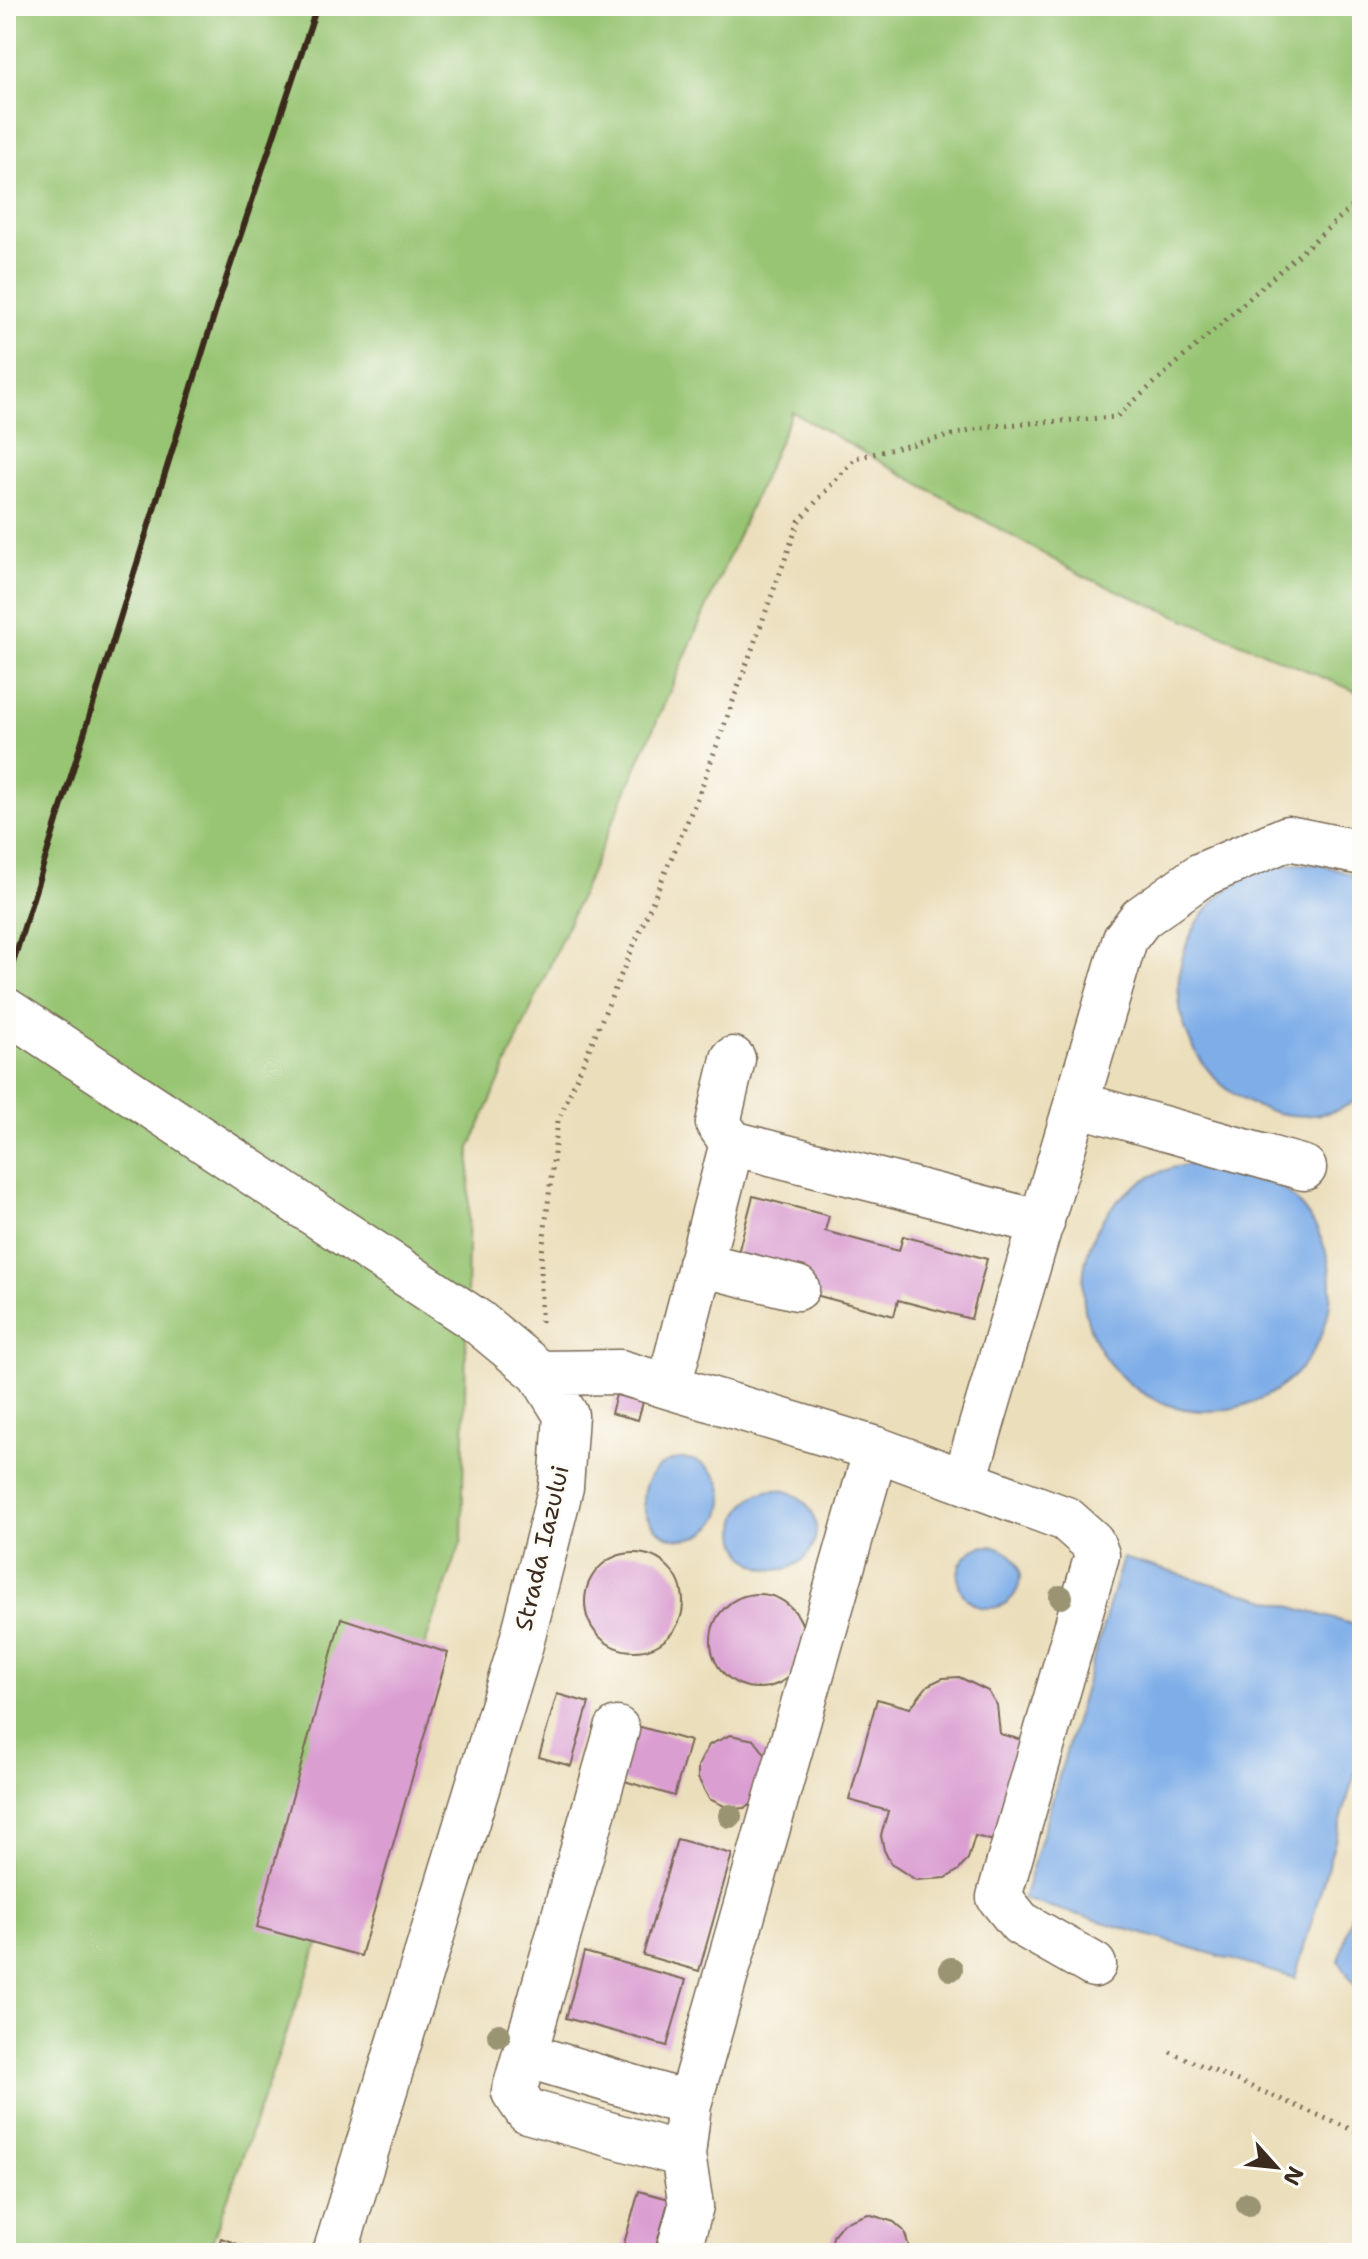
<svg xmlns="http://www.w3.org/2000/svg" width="1368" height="2259" viewBox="0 0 1368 2259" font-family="'Shantell Sans',sans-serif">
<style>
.green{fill:#98c573;stroke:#6a7848;stroke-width:2}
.water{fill:#7eade8;stroke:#5c6c83;stroke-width:2}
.building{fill:#da9ed1}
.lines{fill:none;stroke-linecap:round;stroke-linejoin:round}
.minor-casing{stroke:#796955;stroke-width:47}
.path{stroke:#796955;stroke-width:5;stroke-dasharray:2 6;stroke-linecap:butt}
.minor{stroke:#fff;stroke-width:44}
.rail{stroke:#3b2a1e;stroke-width:6}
.tree{fill:#9a9473}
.labels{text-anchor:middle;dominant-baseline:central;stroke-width:6;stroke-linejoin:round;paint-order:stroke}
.street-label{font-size:24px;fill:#3b2a1e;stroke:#fdfcf7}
</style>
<rect width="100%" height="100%" fill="#fdfcf7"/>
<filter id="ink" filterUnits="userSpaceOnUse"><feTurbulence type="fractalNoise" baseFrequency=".0125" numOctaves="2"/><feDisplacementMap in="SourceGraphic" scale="16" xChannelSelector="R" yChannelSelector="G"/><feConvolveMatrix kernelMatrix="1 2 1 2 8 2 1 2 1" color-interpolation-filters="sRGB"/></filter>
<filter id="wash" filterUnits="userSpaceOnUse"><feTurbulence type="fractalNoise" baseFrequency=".006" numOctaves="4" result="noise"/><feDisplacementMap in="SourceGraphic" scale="32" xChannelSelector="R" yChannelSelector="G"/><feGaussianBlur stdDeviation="1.8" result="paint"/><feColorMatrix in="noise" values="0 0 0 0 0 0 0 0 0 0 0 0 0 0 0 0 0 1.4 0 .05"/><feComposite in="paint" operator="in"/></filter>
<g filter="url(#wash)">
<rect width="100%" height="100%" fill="#ebdebb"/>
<path class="green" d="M6,6h1356v688l-279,-118 -291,-164 -322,736 -8,392 -254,713h-202z"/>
<path class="water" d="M1320,864l42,14v219c-9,5 -18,11 -27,14 -118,32 -207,-113 -124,-206 15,-17 38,-33 61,-39 15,-3 33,-2 48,-2z
M1083 1287a124 124 0 1 1 248 0a124 124 0 1 1-248 0Z
M643 1499a40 40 0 1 1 80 0a40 40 0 1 1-80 0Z
M736 1530a40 40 0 1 1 80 0a40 40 0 1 1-80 0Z
M958 1577a31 31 0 1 1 62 0a31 31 0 1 1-62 0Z
M1123,1558l239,69v122l-67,229 -272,-79z
M1362,1875v113l-7,-2 -16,-25z"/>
<g id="blocks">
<path class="building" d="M753,1196l76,20 -4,15 74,20 4,-15 84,23 -16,60 -73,-19 -4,16 -86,-23 -71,-36z
M616,1395l27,7 -5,18 -27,-7z
M585 1602a49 49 0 1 1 98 0a49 49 0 1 1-98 0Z
M711 1641a47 47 0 1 1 94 0a47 47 0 1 1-94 0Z
M341,1618l107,35 -87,303 -104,-29z
M959,1677l29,14 9,14 3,29 22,6 -28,101 -19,-5 -7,23 -9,11 -13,8 -30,2 -25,-16 -7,-14 -3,-14 7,-25 -39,-11 28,-101 33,9 18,-23 15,-7z
M557,1694l32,9 -18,63 -32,-9z
M634,1725l56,16 -16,55 -56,-17z
M730,1735l24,5 15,19 -14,44 -11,5 -13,1 -22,-10 -11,-21v-12l11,-21z
M677,1839l55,15 -33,117 -56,-16z
M584,1952l102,28 -19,66 -101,-28z
M639,2191l30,8 -15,54 -31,-6z
M868,2214l26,8 10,9 7,22h-83l6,-19 9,-11z
M221,2238l41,15h-46z"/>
</g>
</g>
<g filter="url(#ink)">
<use href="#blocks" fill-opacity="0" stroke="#796955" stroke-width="2"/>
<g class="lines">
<g class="minor-casing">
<path id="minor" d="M6,1010l471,311 63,52 26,42 -5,72 -41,161 -185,605
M1077,1104l227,64
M732,1143l-14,-20 15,-64
M700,1264l97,24
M540,1373l80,-1 256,77 190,70 26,23 5,13 -98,342 21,26 74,42
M669,1386l63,-243 310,80
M965,1480l160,-541 16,-21 60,-43 87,-37 74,15
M617,1729l-103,363 13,19 156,44
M525,2055l164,49
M678,2253l13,-47 -8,-51 6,-51 187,-655"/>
</g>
<path class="path" d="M541,1322v-61l17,-140 141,-327 100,-273 56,-63 136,-32 125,-9 246,-219
M1170,2052l192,82"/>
<use href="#minor" class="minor"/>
<path class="rail" d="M6,985l211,-679 100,-300"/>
</g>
<g class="tree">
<circle cx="1061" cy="1597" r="12"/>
<circle cx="730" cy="1816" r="12"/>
<circle cx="951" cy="1969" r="12"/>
<circle cx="499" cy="2035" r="12"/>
<circle cx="1248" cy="2204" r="12"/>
</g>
</g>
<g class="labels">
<g class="street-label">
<text transform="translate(542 1548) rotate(-77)">Strada Iazului</text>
</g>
</g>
<rect width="1368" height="2259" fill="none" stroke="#fdfcf7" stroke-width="32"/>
<g transform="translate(1276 2167) rotate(117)" stroke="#fdfcf7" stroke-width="6" paint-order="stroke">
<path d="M0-6L14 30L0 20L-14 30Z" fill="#3b2a1e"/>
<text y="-12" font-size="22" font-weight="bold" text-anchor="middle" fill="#3b2a1e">N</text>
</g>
</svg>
